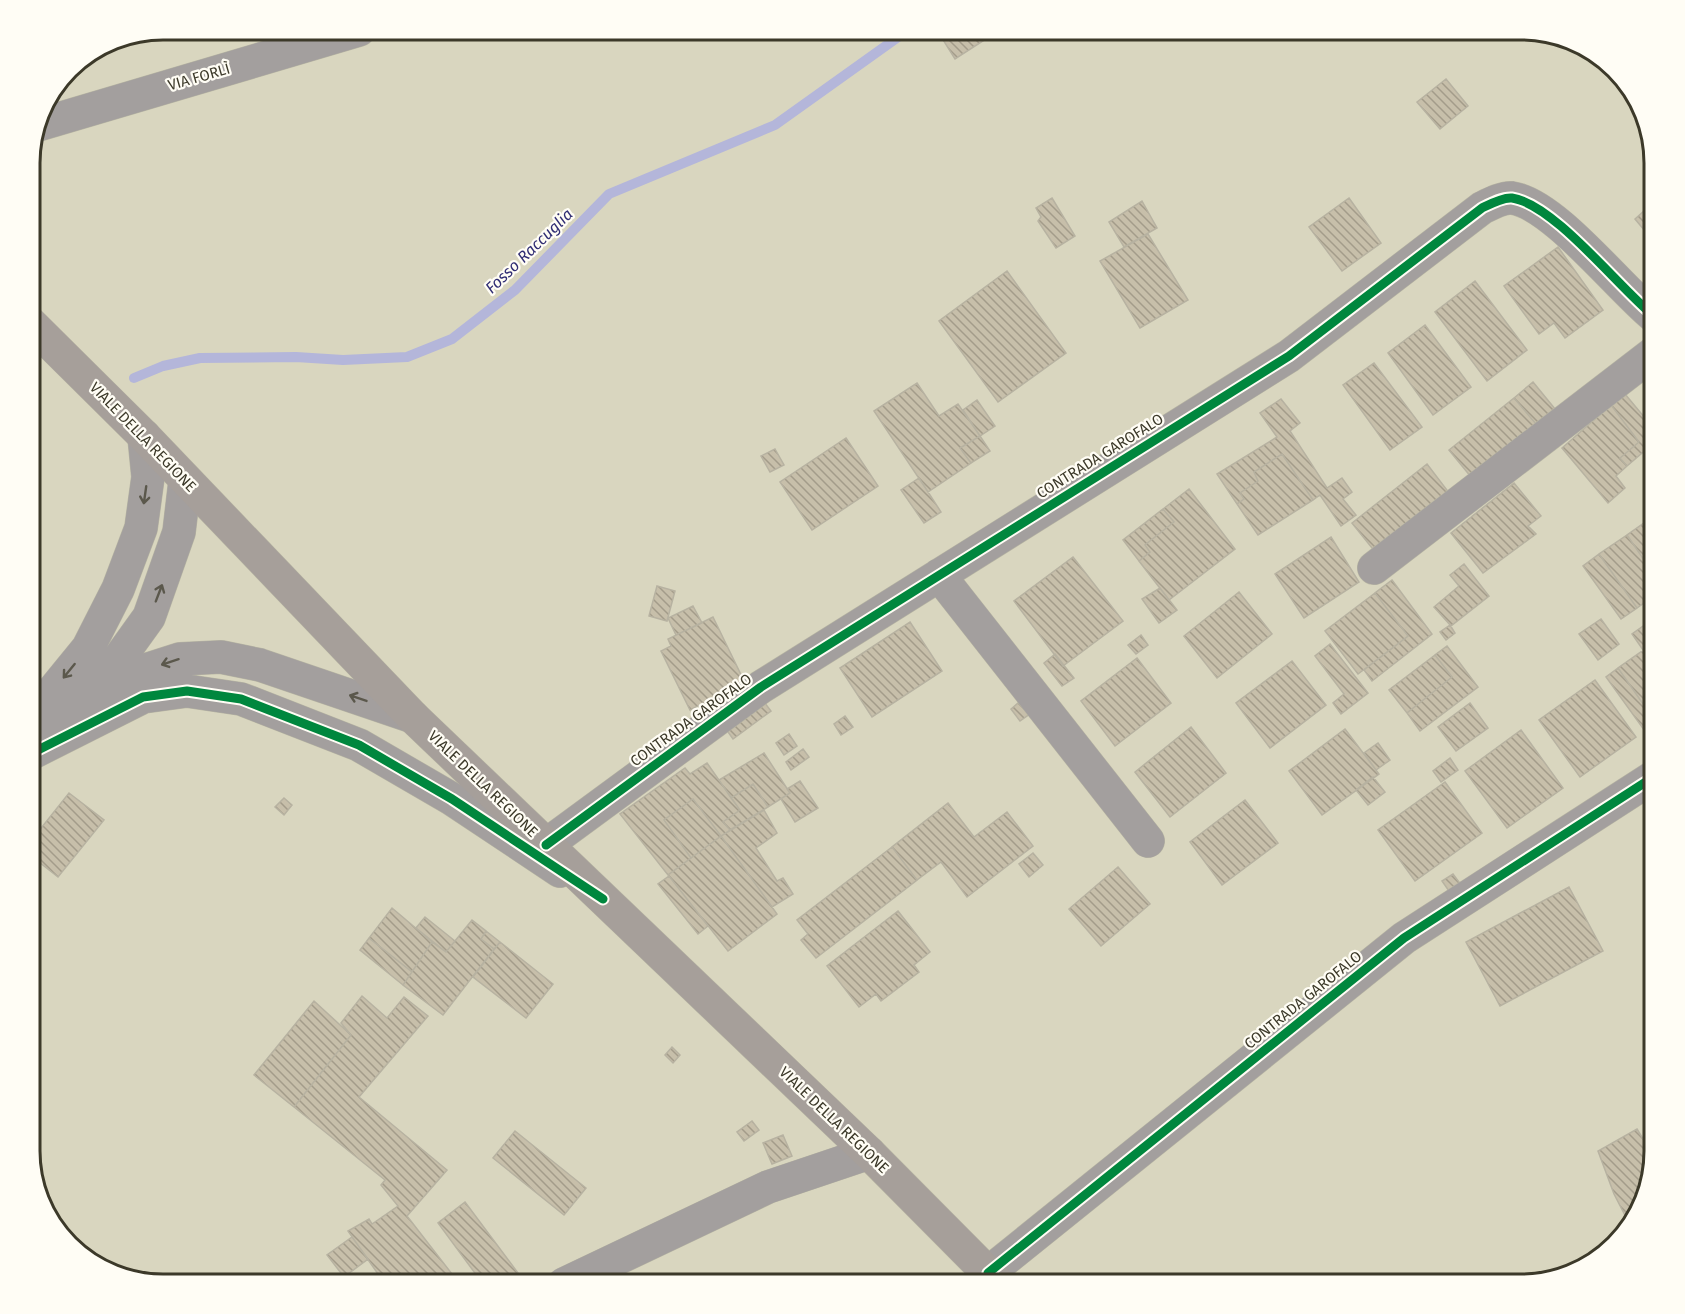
<svg xmlns="http://www.w3.org/2000/svg" width="1685" height="1314" viewBox="0 0 1685 1314" font-family="'Fira Sans',sans-serif">
<style>
.lines{fill:none;stroke-linecap:round;stroke-linejoin:round}
.stream{stroke:#b4b6da;stroke-width:10}
.building{fill:url(#building-back-hatch);stroke:#b7b2a1;stroke-width:1.5}
.minor-casing{stroke:#b7b5a3;stroke-width:34}
.major-casing{stroke:#b7b5a3;stroke-width:34}
.minor{stroke:#a39f9e;stroke-width:33}
.major{stroke:#a69f9a;stroke-width:33}
.cycleway-casing{stroke:#fffdf5;stroke-width:13}
.cycleway{stroke:#00873e;stroke-width:9}
.oneway{stroke:#5b584c}
.labels{text-anchor:middle;dominant-baseline:central;stroke-width:4.5;stroke-linejoin:round;paint-order:stroke}
.street-label{font-size:15px;fill:#3c3929;stroke:#fffdf5}
.water-label{font-size:16px;font-style:italic;fill:#302d73;stroke:#fffdf5}
.rim{fill:none;stroke:#3c3929;stroke-width:3}
</style>
<defs>
<pattern id="building-back-hatch" width="6" height="6" patternUnits="userSpaceOnUse" patternTransform="scale(1.5)"><rect width="6" height="6" fill="#c7bfaa"/><path d="M-1 5l2 2M0 0l6 6M5-1l2 2" fill="none" stroke="#a39c8a"/></pattern>
</defs>
<rect width="100%" height="100%" fill="#d9d6bf"/>
<g class="lines">
<path class="stream" d="M134,378l29,-12 37,-8 96,-1 47,3 64,-3 45,-18 63,-49 94,-96 166,-69 133,-95"/>
</g>
<path class="building" d="M948,30h33l5,9 -31,20 -15,-24z
M1446,79l22,27 -28,23 -23,-27z
M1052,198l23,38 -19,12 -18,-27 3,-4 -5,-9z
M1349,198l32,45 -39,28 -33,-44z
M1142,201l15,27 -33,19 -15,-25z
M1655,201v42l-20,-24z
M1148,234l40,66 -48,28 -40,-67z
M1558,247l45,63 -38,28 -11,-15 -15,11 -35,-48z
M1007,271l59,82 -68,49 -59,-81z
M1475,281l52,69 -40,31 -52,-69z
M1425,325l46,62 -38,28 -45,-62z
M1374,363l48,64 -32,23 -47,-65z
M1533,382l22,27 -19,15 -22,-26z
M917,383l22,33 19,-12 22,32 -20,12 11,15 -43,29 -54,-81z
M1625,394l30,36v12l-28,24 -7,-8 19,-16 -28,-37z
M1514,398l22,26 -65,53 -22,-27z
M1281,399l19,24 -10,8 37,57 15,-10 10,14 -9,7 13,16 -15,11 -21,-31 -7,5 -31,-46 -28,18 4,9 -18,12 4,6 -7,5 -20,-30 60,-37 -17,-24z
M977,400l18,26 -15,10 -17,-26z
M1611,405l28,37 -19,16 7,8 -11,10 9,12 -17,15 -46,-55z
M980,436l10,15 -19,12 -11,-15z
M846,438l32,48 -66,44 -32,-48z
M775,449l9,16 -14,7 -9,-16z
M1282,454l31,46 -55,35 -21,-31 7,-5 -4,-6 18,-12 -4,-9z
M1427,464l23,30 -74,59 -24,-30z
M919,478l22,34 -17,11 -23,-33z
M1514,483l27,33 -13,10 8,8 -53,39 -32,-40z
M1189,489l46,60 -66,51 -30,-39 11,-9 -5,-7 29,-23 -11,-13z
M1163,509l11,13 -29,23 5,7 -11,9 -16,-21z
M1651,518l4,5v53l-28,-41z
M1627,535l28,41v19l-18,13 -38,-54z
M1331,537l28,45 -55,36 -29,-44z
M1599,554l38,54 -16,11 -38,-53z
M1073,557l50,64 -60,45 -49,-65z
M1464,564l25,32 -38,30 -17,-19 25,-21 -9,-11z
M1392,580l40,54 -60,47 -8,-11 44,-34 -33,-43z
M657,586l18,5 -8,30 -18,-5z
M1160,588l17,22 -18,13 -17,-24z
M1239,592l33,42 -55,44 -33,-42z
M1375,593l33,43 -50,38 -33,-43z
M693,606l9,17 -26,12 -8,-17z
M713,617l32,66 -55,27 -29,-59 10,-5 -3,-7z
M1601,619l18,25 -21,16 -19,-26z
M910,622l32,49 -70,46 -32,-49z
M1646,624l9,13v5l-12,8 -11,-16z
M1450,625l5,8 -9,7 -6,-8z
M1141,635l7,10 -12,9 -8,-9z
M1655,642v79l-37,-53z
M1330,644l38,49 -27,21 -8,-11 11,-9 -29,-38z
M1447,646l31,41 -58,44 -13,-18 45,-36 -17,-22z
M1055,654l19,24 -12,8 -18,-23z
M1435,655l17,22 -45,36 -18,-23z
M1137,658l34,45 -56,43 -34,-45z
M1292,661l34,44 -56,43 -34,-45z
M1618,668l37,53v7l-8,6 -41,-57z
M1595,680l41,57 -56,40 -41,-57z
M761,698l10,13 -38,28 -10,-14z
M1024,698l10,13 -14,10 -9,-12z
M1470,703l18,25 -32,23 -18,-24z
M845,716l8,11 -12,8 -7,-11z
M1191,727l35,46 -56,44 -35,-45z
M1345,729l34,45 -57,41 -33,-44z
M1521,730l42,58 -56,40 -42,-57z
M789,734l8,12 -13,9 -8,-12z
M1378,743l12,17 -14,10 -12,-17z
M803,749l6,8 -18,13 -5,-8z
M764,753l26,40 -22,14 -15,-23 -22,14 -12,-18z
M1450,758l8,12 -17,12 -8,-11z
M707,763l33,47 -17,12 7,8 -9,6 -28,-37 -29,21 27,38 -23,17 -48,-61 65,-46 5,6z
M1373,777l12,15 -17,13 -12,-15z
M800,781l18,27 -23,14 -14,-23 9,-6 -3,-4z
M1445,782l37,51 -67,48 -37,-51z
M753,784l15,23 -38,23 -7,-8 17,-12 -9,-12z
M69,793l35,27 -46,57 -28,-22v-13z
M284,798l8,7 -8,10 -9,-8z
M693,799l28,37 -30,22 -27,-38z
M1245,800l33,43 -56,42 -32,-43z
M948,803l26,34 33,-25 26,34 -66,51 -26,-35 -24,18 -25,-33z
M764,810l13,23 -21,15 21,33 6,-3 10,16 -21,13 -51,-71z
M721,836l56,78 -49,37 -60,-76z
M892,847l25,33 -101,78 -15,-18 7,-6 -11,-14z
M1033,853l10,12 -14,12 -10,-13z
M1118,867l32,37 -49,42 -32,-37z
M1453,874l9,12 -11,8 -9,-13z
M669,876l39,50 -10,8 -40,-50z
M1569,887l34,64 -103,55 -34,-64z
M392,908l40,34 -20,30 -43,-34z
M898,911l32,41 -16,13 5,7 -38,29 -5,-7 -17,13 -32,-41z
M425,917l30,24 -9,11 -30,-24z
M472,920l14,11 -5,8 13,10 -51,66 -40,-30 29,-43 14,10z
M486,931l14,11 -6,7 -13,-10z
M369,938l43,34 -9,13 -43,-35z
M500,942l53,42 -27,34 -53,-41z
M362,996l25,22 17,-21 24,19 -69,81 88,73 -40,46 45,58 -14,10h-53l-37,-53 21,-12 3,5 26,-18 -17,-21 4,-5 -91,-73 57,-72 -10,-12z
M314,1001l37,34 -57,72 -40,-32z
M672,1047l8,8 -7,8 -8,-8z
M752,1121l7,9 -15,11 -7,-9z
M1637,1129l14,23 4,-1 -7,43 -18,31 -16,-31 -16,-43z
M515,1131l71,57 -22,27 -71,-57z
M783,1135l9,21 -20,8 -9,-21z
M465,1202l56,75 -10,7h-28l-45,-61z
M352,1237l16,22 -24,18 -17,-22z"/>
<g class="lines">
<g class="minor-casing">
<path id="minor" d="M38,125l321,-95
M1374,568l281,-216
M939,575l209,266
M98,688l51,-71 30,-85 6,-51
M30,719l58,-71 30,-59 23,-61 7,-51 -4,-41
M30,729l72,-45 78,-25 41,-2 39,8 153,52
M30,754l113,-57 44,-6 54,8 118,46 93,54 108,72
M546,845l215,-158 528,-331 193,-148c8,-4 21,-11 30,-10 42,6 107,90 143,119
M988,1273l416,-335 251,-162
M564,1284l204,-97 101,-34"/>
</g>
<g class="major-casing">
<path id="major" d="M30,323l114,113 269,281 456,436 130,131"/>
</g>
<use href="#minor" class="minor"/>
<use href="#major" class="major"/>
<g class="cycleway-casing">
<path id="cycleway" d="M30,754l113,-57 44,-6 54,8 118,46 93,54 151,100
M546,845l215,-158 528,-331 193,-148c8,-4 21,-11 30,-10 42,6 107,90 143,119
M988,1273l416,-335 251,-162"/>
</g>
<use href="#cycleway" class="cycleway"/>
</g>
<defs><path id="oneway-shaft" d="M-6 0H5M1.5-3L5.5 0L1.5 3" fill="none" stroke-width="1.6" stroke-linecap="round" stroke-linejoin="round" transform="scale(1.5)"/></defs>
<g class="oneway">
<use href="#oneway-shaft" transform="translate(145 495) rotate(98)"/>
<use href="#oneway-shaft" transform="translate(159 593) rotate(-69)"/>
<use href="#oneway-shaft" transform="translate(170 662) rotate(162)"/>
<use href="#oneway-shaft" transform="translate(69 671) rotate(129)"/>
<use href="#oneway-shaft" transform="translate(358 698) rotate(-161)"/>
</g>
<g class="labels">
<g class="street-label">
<text transform="translate(199 77) rotate(-16)">VIA FORLÌ</text>
<text transform="translate(143 437) rotate(46)">VIALE DELLA REGIONE</text>
<text transform="translate(1100 456) rotate(-32)">CONTRADA GAROFALO</text>
<text transform="translate(691 720) rotate(-36)">CONTRADA GAROFALO</text>
<text transform="translate(483 784) rotate(44)">VIALE DELLA REGIONE</text>
<text transform="translate(1303 1000) rotate(-39)">CONTRADA GAROFALO</text>
<text transform="translate(834 1120) rotate(44)">VIALE DELLA REGIONE</text>
</g>
<g class="water-label">
<text transform="translate(529 251) rotate(-44)">Fosso Raccuglia</text>
</g>
</g>
<path d="M0 0H1685V1314H0ZM163 40H1521A123 123 0 0 1 1644 163V1151A123 123 0 0 1 1521 1274H163A123 123 0 0 1 40 1151V163A123 123 0 0 1 163 40Z" fill="#fffdf5" fill-rule="evenodd"/>
<path class="rim" d="M163 40H1521A123 123 0 0 1 1644 163V1151A123 123 0 0 1 1521 1274H163A123 123 0 0 1 40 1151V163A123 123 0 0 1 163 40Z"/>
</svg>
